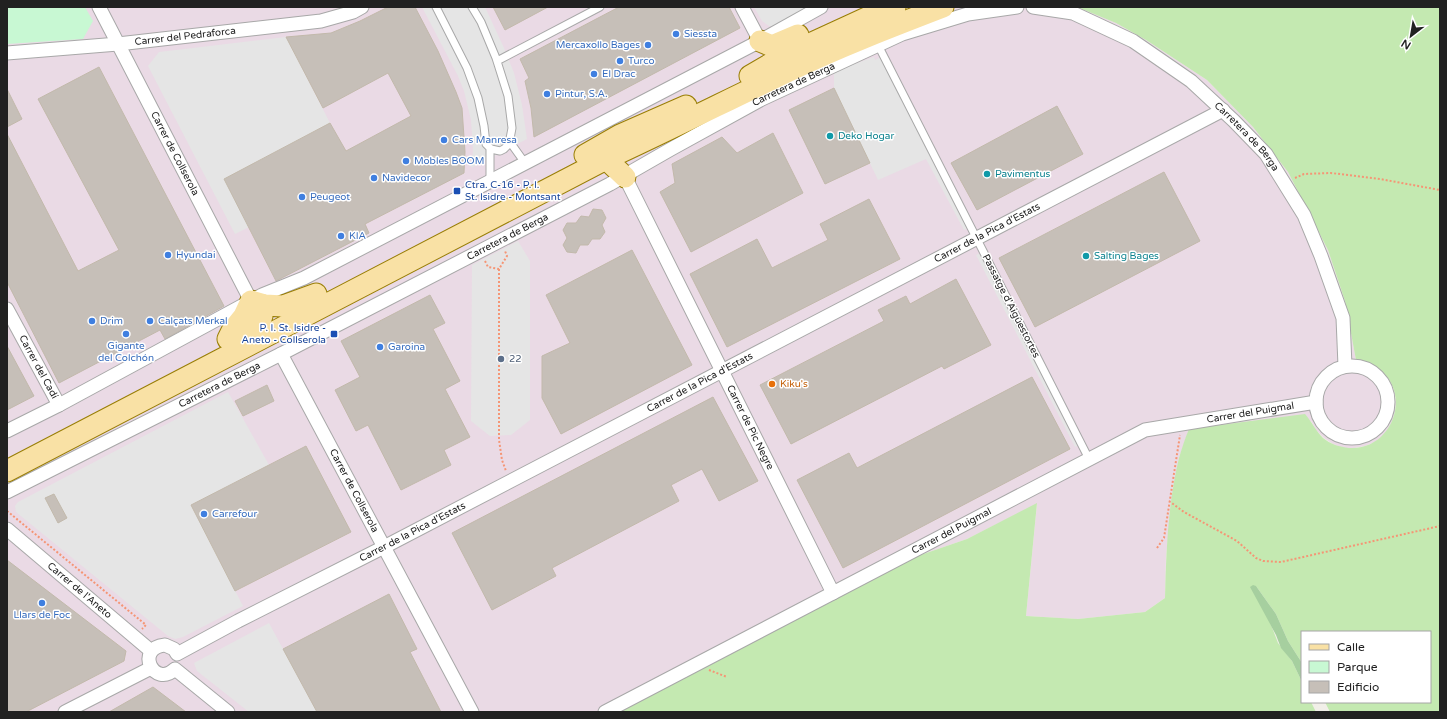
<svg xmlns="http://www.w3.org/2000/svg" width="1447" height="719" viewBox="0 0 1447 719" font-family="'Varela Round',sans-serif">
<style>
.industrial{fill:#eadae5}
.grass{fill:#c4e9b1}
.forest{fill:#a6cf9f}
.park{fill:#c8f8d3}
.parking{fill:#e5e5e5}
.building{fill:#c6bfb8;stroke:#c2b9ab}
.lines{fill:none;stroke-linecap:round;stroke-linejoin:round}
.service-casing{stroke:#a8a8a8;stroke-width:9}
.minor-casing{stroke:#a8a8a8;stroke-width:15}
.primary-casing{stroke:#997e05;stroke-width:23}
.path{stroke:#f59575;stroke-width:2;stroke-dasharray:2 2;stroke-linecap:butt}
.service{stroke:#fff;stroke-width:7}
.minor{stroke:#fff;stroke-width:13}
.primary{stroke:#f9e1a5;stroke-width:21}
.shop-dot{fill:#3f7fe0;stroke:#fff;stroke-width:1.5}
.culture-dot{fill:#0f9aa8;stroke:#fff;stroke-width:1.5}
.transit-dot{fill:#1a4fb4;stroke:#fff;stroke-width:1.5}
.service-dot{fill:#5c6f8a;stroke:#fff;stroke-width:1.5}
.food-dot{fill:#e8710a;stroke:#fff;stroke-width:1.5}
.labels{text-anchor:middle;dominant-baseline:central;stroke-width:3;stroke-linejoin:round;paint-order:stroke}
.shop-label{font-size:10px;fill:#366cbe;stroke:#fff;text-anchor:start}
.street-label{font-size:10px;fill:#212121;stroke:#fff}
.culture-label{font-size:10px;fill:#0d838f;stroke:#fff;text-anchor:start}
.transit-label{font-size:10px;fill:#164399;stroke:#fff;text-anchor:start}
.service-label{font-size:10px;fill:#4e5e75;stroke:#fff;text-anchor:start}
.food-label{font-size:10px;fill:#c56008;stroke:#fff;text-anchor:start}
</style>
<rect width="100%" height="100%" fill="#f1efe8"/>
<path class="industrial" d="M7,7h1070l6,2 33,14 30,17 61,40 46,47 35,45 40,78 17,51 11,59 10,2 10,5 9,8 6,9 4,10 1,11 -2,11 -4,10 -6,9 -9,7 -10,4 -11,2h-11l-10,-4 -9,-6 -8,-8 -5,-9 -122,8 -10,29 -6,36 -7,62 -1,42 -20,14 -67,7 -52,-3 11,-112 -70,35 -64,22 -289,151h-607z"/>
<path class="grass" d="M1077,7h363v705h-110l-5,-10h105v-70h-128v31l-14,-22 -12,-27 -20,-28 22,57 14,18 10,21v20h9l5,10h-702l289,-151 64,-22 70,-36 -11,113 52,3 67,-7 20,-14c1,-46 3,-95 14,-140 3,-10 6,-20 10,-29l116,-15c7,8 11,17 18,24 7,6 17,9 26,10 44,3 65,-57 27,-81 -6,-4 -13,-5 -20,-7l-11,-59 -17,-51 -40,-78 -35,-45 -46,-47 -61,-40 -30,-17z"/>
<path class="forest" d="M1253,585l3,1 20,28 12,27 14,22v19l-10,-21 -11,-13 -5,-13 -26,-48z"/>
<path class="park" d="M7,7h78l8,14 -10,18 -76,5z"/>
<path class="parking" d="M422,7h63l19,41 10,25 8,32 5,34 -56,29 2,-17 -2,-31 -7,-29 -6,-15z
M754,7h57l-36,19h-6l-7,-5z
M286,37l44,86 -105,56 24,48 -14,7 -87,-168 11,-14z
M874,57l1,3 6,-3 89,170 -6,3 -38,-71 -48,21 -44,-92v-17z
M518,241l12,20v159l-19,15 -21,1 -19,-15 1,-156z
M982,252l99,192 -6,3 -99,-192z
M228,392l41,73 -78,40 52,101 -60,31 -8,2 -7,-3 -152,-124 -1,-6 3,-4z
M269,623l14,26 34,63h-68l-52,-41 -3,-8z"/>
<path class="building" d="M388,7h27l23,44 18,41 6,16 3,44 -1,21 -99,51 4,9 -93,48 -52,-102 106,-56 16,28 65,-35 -23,-43 -65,35 -37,-71 45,-4 29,-12z
M493,7h55l-43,23z
M619,7h110l11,21 -206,109 -3,-29 -6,-27 4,-3 -9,-19z
M99,67l125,239 -59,33 -5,-9 -101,53 -52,-101v-148l71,137 41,-21 -81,-151z
M834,88l36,75 -45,21 -36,-74z
M7,89l15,30 -15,8z
M1057,106l26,48 -106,56 -26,-47z
M773,133l30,60 -112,59 -31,-60 15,-9 -3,-19 50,-27 15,16z
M1164,172l36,69 -165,86 -36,-69z
M869,199l31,60 -173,88 -37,-73 67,-35 15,29 56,-28 -8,-16z
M593,209l9,1 4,8 -4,7 3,7 -5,7h-8l-4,6h-8l-4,8 -9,-1 -4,-7 4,-7 -4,-8 4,-7h9l5,-7 8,1z
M632,250l60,115 -131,69 -19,-36v-42l28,-13 -24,-48z
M956,279l35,66 -47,24 -2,-3 -151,78 -31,-59 124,-64 -6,-11 28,-14 4,8z
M430,295l15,28 -12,6 27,52 -15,8 25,48 -26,13 7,15 -50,25 -33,-65 -12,6 -21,-41 25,-13 -19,-36z
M7,346l27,50 -27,14z
M1032,377l38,72 -227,119 -46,-88 52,-27 8,15z
M267,385l7,16 -31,15 -8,-15z
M713,397l45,84 -39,20 -17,-32 -31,16 8,16 -127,67 4,8 -64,34 -40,-77z
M306,446l45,86 -116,59 -44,-86z
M54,494l13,24 -9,5 -13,-25z
M7,560l119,91 -2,10 -98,51h-19z
M389,594l28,55 -7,3 31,60h-124l-34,-63z
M153,687l33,25h-77z"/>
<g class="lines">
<g class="service-casing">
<path id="service" d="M436,7l31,61 11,30 6,28 2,18 5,5 9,2 4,-2 5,-5 3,-16 -4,-32 -12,-38 -15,-36 -9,-15
M878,45l211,414
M497,61l103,-54
M510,142l15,21
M490,148v33"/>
</g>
<g class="minor-casing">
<g id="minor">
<path id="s1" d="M99,7l152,294"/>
<path d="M742,7l18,34"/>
<path id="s2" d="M1033,7l40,6 60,28 58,40 43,40 32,33 38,61 17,41 22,62 2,48"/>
<path id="s3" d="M7,53l111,-9 203,-23 32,-9 9,-5"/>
<path id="s4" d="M625,177l208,416"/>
<path id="s5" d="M7,309l52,96"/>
<path id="s6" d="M281,354l191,358"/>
<circle cx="1352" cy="402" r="36"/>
<path d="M7,431l52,-26 203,-110 42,-17 456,-237 61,-34"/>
<path id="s7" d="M7,492l274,-138 329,-170 61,-35 91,-50 140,-65 66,-20 49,-7"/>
<path id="s8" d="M7,529l144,122"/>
<path d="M65,712l86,-44"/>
<path id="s9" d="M228,712l-53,-43c-21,20 -41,-21 -10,-24l9,4 3,5 61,-33 146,-74 839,-437"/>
<path id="s10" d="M605,712l540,-282 171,-28"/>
</g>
</g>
<g class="primary-casing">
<path id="primary" d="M760,41l12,5 26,-11
M750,76l36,-21 87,-40 22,-8
M585,155l35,-20 66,-29
M594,158l4,-3 8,4 19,18
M228,339l4,-8 12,-15 7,-15 14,4 18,1 33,-12
M242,341l12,-6 8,-19v-12
M7,471l599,-312c61,-28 122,-59 183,-88 50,-24 102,-44 154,-64"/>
</g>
<path class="path" d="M1295,178l9,-4 27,-1 49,6 60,11
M485,261l3,6 11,2 8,-13 -2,-5
M499,269v171l3,20 4,11
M1169,501l15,11 53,29 19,17 7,3 18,1 159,-36
M7,511l139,114 -4,4
M1157,548l7,-10 16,-103
M709,670l18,7"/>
<use href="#service" class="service"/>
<use href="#minor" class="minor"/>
<use href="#primary" class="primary"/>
</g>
<g class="shop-dot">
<circle cx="676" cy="34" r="4"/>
<circle cx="648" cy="45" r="4"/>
<circle cx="620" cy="61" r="4"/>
<circle cx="594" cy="74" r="4"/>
<circle cx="547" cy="94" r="4"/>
<circle cx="444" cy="140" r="4"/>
<circle cx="406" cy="161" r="4"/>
<circle cx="374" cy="178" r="4"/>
<circle cx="302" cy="197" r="4"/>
<circle cx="341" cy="236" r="4"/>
<circle cx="168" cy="255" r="4"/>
<circle cx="92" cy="321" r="4"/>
<circle cx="150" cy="321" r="4"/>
<circle cx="126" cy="334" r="4"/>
<circle cx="380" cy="347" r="4"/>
<circle cx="204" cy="514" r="4"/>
<circle cx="42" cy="603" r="4"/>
</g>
<g class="culture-dot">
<circle cx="830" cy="136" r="4"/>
<circle cx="987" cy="174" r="4"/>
<circle cx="1086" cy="256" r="4"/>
</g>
<g class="transit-dot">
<rect x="453" y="187" width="8" height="8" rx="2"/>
<rect x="330" y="330" width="8" height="8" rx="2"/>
</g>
<circle class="service-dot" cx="501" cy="359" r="4"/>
<circle class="food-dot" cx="772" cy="384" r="4"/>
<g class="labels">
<g class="shop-label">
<text x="684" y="34">Siessta</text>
<text x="640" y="45" text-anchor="end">Mercaxollo Bages</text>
<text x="628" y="61">Turco</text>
<text x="602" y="74">El Drac</text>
<text x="555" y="94">Pintur, S.A.</text>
<text x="452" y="140">Cars Manresa</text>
<text x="414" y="161">Mobles BOOM</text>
<text x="382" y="178">Navidecor</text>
<text x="310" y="197">Peugeot</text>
<text x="349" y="236">KIA</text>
<text x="176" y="255">Hyundai</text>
<text x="100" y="321">Drim</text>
<text x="158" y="321">Calçats Merkal</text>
<text x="126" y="346" text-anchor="middle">Gigante<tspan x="126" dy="12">del Colchón</tspan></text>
<text x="388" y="347">Garoina</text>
<text x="212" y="514">Carrefour</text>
<text x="42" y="615" text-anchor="middle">Llars de Foc</text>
</g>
<g class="street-label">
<text stroke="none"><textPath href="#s3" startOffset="179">Carrer del Pedraforca</textPath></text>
<text stroke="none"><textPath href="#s7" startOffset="886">Carretera de Berga</textPath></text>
<text stroke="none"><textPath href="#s2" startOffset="256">Carretera de Berga</textPath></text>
<text stroke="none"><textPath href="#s1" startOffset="165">Carrer de Collserola</textPath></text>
<text stroke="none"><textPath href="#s9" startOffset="1057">Carrer de la Pica d'Estats</textPath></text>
<text stroke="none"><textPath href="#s7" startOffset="562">Carretera de Berga</textPath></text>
<text transform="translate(1011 306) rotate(63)">Passatge d'Aigüestortes</text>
<text stroke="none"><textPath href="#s5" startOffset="66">Carrer del Cadí</textPath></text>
<text stroke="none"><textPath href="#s9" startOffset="733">Carrer de la Pica d'Estats</textPath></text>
<text stroke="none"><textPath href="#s7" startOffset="238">Carretera de Berga</textPath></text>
<text stroke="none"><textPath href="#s10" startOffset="716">Carrer del Puigmal</textPath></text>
<text stroke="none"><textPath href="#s4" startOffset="280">Carrer de Pic Negre</textPath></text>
<text stroke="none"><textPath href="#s6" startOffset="155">Carrer de Collserola</textPath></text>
<text stroke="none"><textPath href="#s10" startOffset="391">Carrer del Puigmal</textPath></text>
<text stroke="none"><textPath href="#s9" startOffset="409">Carrer de la Pica d'Estats</textPath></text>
<text stroke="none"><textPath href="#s8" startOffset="95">Carrer de l'Aneto</textPath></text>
</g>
<g class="culture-label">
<text x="838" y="136">Deko Hogar</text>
<text x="995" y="174">Pavimentus</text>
<text x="1094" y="256">Salting Bages</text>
</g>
<g class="transit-label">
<text x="465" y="185">Ctra. C-16 - P. I.<tspan x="465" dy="12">St. Isidre - Montsant</tspan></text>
<text x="326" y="328" text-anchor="end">P. I. St. Isidre -<tspan x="326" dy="12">Aneto - Collserola</tspan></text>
</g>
<g class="service-label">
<text x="509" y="359">22</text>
</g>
<g class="food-label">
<text x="780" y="384">Kiku's</text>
</g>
</g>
<rect width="1447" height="719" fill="none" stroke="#212121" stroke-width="16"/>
<rect x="1301" y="631" width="130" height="72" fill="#ffffff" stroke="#a6a6a6"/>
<rect x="1309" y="644" width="20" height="6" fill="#f9e1a5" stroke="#a6a6a6"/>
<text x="1337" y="651" font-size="12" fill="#212121">Calle</text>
<rect x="1309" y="661" width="20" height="12" fill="#c8f8d3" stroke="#a6a6a6"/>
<text x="1337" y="671" font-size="12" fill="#212121">Parque</text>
<rect x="1309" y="681" width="20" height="12" fill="#c6bfb8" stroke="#a6a6a6"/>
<text x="1337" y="691" font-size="12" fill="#212121">Edificio</text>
<g transform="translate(1411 36) rotate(211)" stroke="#ffffff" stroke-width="3" paint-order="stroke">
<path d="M0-3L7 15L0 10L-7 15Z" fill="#212121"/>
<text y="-6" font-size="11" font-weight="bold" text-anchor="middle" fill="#212121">N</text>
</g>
</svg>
